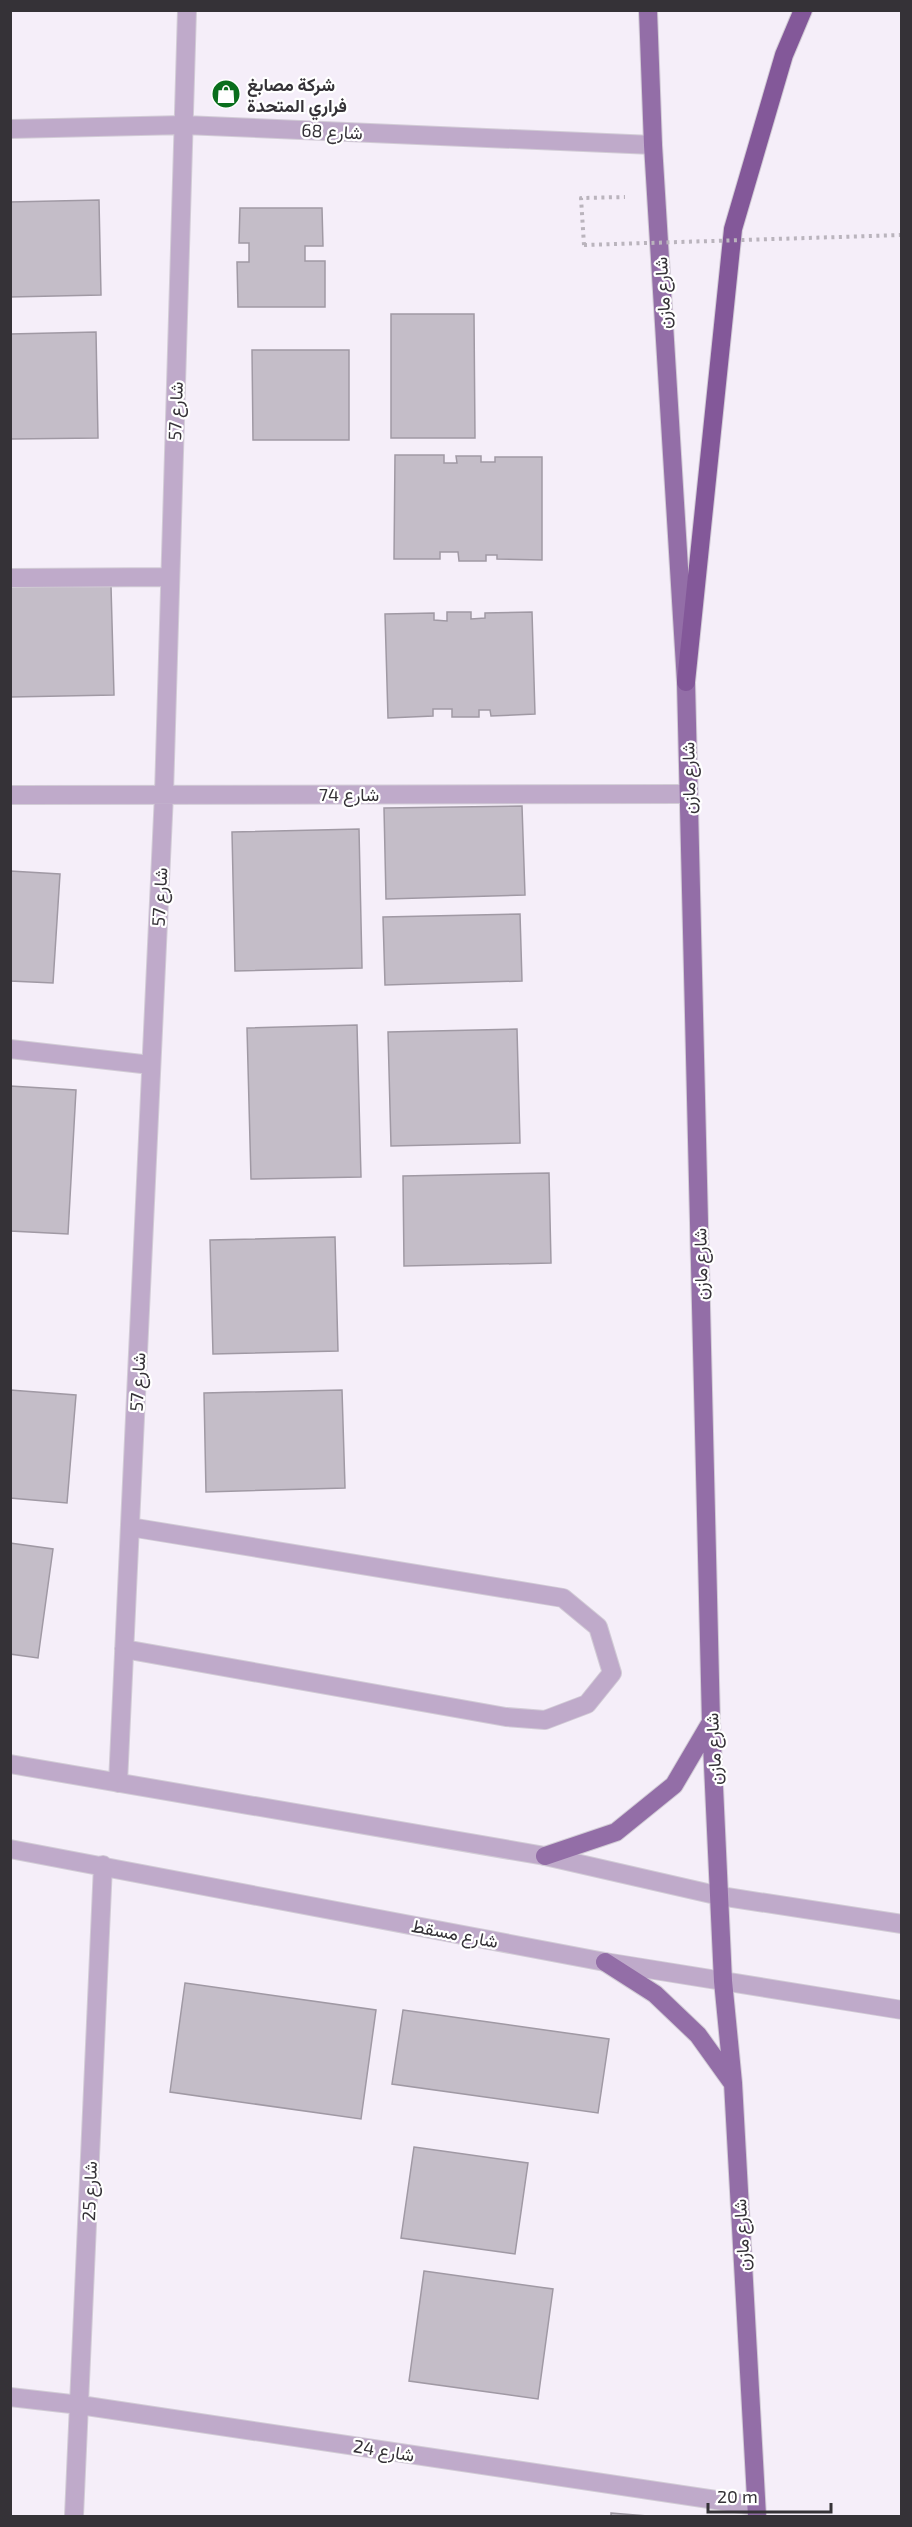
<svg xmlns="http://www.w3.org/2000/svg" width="912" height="2527" viewBox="0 0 912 2527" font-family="'Exo 2',Vazirmatn,sans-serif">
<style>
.building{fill:#c4bdc8;stroke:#a099a4;stroke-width:1.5}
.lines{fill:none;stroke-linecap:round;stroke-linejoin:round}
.minor-casing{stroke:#d2ccd6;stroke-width:20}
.major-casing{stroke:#d2ccd6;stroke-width:20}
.highway-casing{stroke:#d2ccd6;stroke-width:20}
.path{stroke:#bab4bd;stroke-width:4;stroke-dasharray:3 4.5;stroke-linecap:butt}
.minor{stroke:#bfaaca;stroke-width:18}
.major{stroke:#936ea7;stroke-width:18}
.highway{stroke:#835899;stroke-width:18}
.path-bridge{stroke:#bab4bd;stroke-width:4;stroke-dasharray:3 4.5;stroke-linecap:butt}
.labels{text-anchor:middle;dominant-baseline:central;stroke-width:4.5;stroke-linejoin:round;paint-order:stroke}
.poi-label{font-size:18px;font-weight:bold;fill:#353237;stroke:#fff;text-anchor:start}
.street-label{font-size:18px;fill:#353237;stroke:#fff}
</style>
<rect width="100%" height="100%" fill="#f5eef9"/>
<path class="building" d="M99,200l2,95 -91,2v-95z
M240,208h82l1,38h-18v15h20v46h-87l-1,-45h12v-19h-10z
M391,314h83l1,124h-84z
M96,332l2,106 -87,1 -1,-105z
M252,350h97v90h-96z
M395,455h49v8h13l-1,-7h25v6h14v-5h47v103l-45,-1v-4h-11v6h-27l-1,-9h-18v7h-46z
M111,586l3,109 -103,2 -1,-110z
M447,612h24v7l14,-1v-5l47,-1 3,102 -44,2 -1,-6h-11v7h-27v-8h-19v7l-45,2 -3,-104 49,-1v7l13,1z
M522,806l3,89 -139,4 -2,-91z
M359,829l3,139 -127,3 -3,-139z
M10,871l50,3 -7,109 -43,-2z
M520,914l2,67 -137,4 -2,-68z
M357,1025l4,152 -110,2 -4,-151z
M517,1029l3,114 -129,3 -3,-114z
M10,1086l66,4 -8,144 -58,-3z
M549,1173l2,90 -147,3 -1,-90z
M335,1237l3,114 -125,3 -3,-114z
M10,1390l66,5 -9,108 -57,-5z
M342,1390l3,98 -139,4 -2,-99z
M10,1543l43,6 -15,109 -28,-4z
M185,1983l191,27 -15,109 -191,-27z
M403,2010l206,29 -11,74 -206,-29z
M414,2147l114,16 -13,91 -114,-16z
M424,2271l129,18 -15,110 -129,-18z
M611,2513l37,3h-37z"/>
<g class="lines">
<g class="minor-casing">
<path id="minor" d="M10,129l174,-4 469,20
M10,578l160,-1
M10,795l678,-1
M10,1049l141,16
M124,1649l382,68 39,3 42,-16 25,-31 -14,-46 -35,-29 -433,-71
M10,1764l535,92 175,40 182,28
M118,1783l46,-989 23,-784
M10,1849l595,113 297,48
M10,2397l70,8 676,101
M74,2516l29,-651"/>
</g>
<g class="major-casing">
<path id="major" d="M648,10l5,135 33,537 25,1040 12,259 10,102 24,433
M545,1856l71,-24 58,-47 37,-63
M605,1962l50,32 43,41 33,46"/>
</g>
<g class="highway-casing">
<path id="highway" d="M686,682l47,-453 51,-174 19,-45"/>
</g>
<path class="path" d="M584,245l-3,-47 44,-1"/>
<use href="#minor" class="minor"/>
<use href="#major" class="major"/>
<use href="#highway" class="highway"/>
<path class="path-bridge" d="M584,245l318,-10"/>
</g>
<defs>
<g id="shop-disc" transform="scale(1.5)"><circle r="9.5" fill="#096e1c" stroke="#fff"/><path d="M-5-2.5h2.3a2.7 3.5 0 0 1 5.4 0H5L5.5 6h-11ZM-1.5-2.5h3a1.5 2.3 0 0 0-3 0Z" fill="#fff"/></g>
</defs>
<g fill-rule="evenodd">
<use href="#shop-disc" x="226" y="94"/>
</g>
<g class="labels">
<g class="poi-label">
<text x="247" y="84">شركة مصابغ<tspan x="247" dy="21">فراري المتحدة</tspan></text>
</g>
<g class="street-label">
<text transform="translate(332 131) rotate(3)">شارع 68</text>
<text transform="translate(662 293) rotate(-93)">شارع مازن</text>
<text transform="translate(175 411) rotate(-88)">شارع 57</text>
<text transform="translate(688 778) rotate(-91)">شارع مازن</text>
<text x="349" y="794">شارع 74</text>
<text transform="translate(159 897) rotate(-87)">شارع 57</text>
<text transform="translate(700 1264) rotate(-91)">شارع مازن</text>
<text transform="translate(137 1382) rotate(-87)">شارع 57</text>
<text transform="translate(713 1749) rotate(-93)">شارع مازن</text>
<text transform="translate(455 1933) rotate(11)">شارع مسقط</text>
<text transform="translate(89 2191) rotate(-88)">شارع 25</text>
<text transform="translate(741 2235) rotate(-93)">شارع مازن</text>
<text transform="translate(384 2450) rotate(9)">شارع 24</text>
</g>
</g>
<rect width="912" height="2527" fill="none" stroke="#353237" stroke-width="24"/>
<path d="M708 2503v9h123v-9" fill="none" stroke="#353237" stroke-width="3"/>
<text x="717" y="2503" font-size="18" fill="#353237" stroke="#ffffff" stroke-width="4.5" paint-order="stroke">20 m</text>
</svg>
